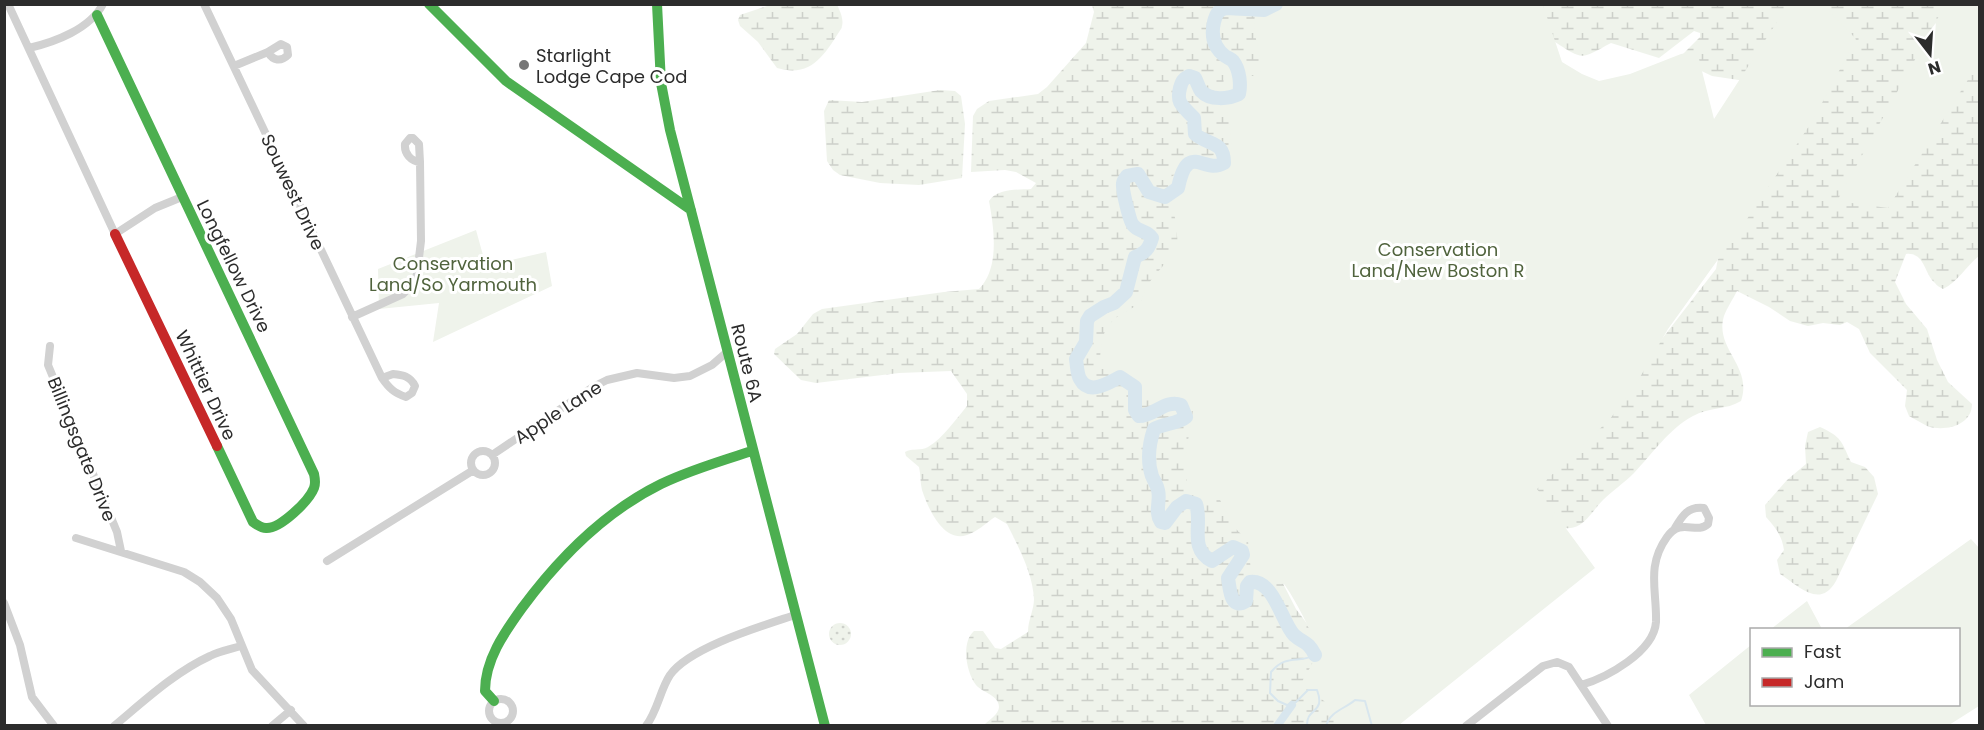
<svg xmlns="http://www.w3.org/2000/svg" width="1984" height="730" viewBox="0 0 1984 730" font-family="Poppins,sans-serif">
<style>
.grass{fill:url(#grass-dots)}
.wetland{fill:url(#wetland-marsh)}
.park{fill:#eff3eb}
.lines{fill:none;stroke-linecap:round;stroke-linejoin:round}
.stream{stroke:#d8e6ee;stroke-width:2}
.canal{stroke:#d8e6ee;stroke-width:8}
.river{stroke:#d8e6ee;stroke-width:14}
.street{stroke:#d1d1d1;stroke-width:8}
.fast{stroke:#4caf50;stroke-width:10}
.jam{stroke:#c62828;stroke-width:10}
.poi-dot{fill:#767676;stroke:#fff;stroke-width:2}
.labels{text-anchor:middle;dominant-baseline:central;stroke-width:6;stroke-linejoin:round;paint-order:stroke}
.poi-label{font-size:18px;fill:#2c2c2c;stroke:#fff;text-anchor:start}
.street-label{font-size:18px;fill:#2c2c2c;stroke:#fff}
.park-label{font-size:18px;fill:#50633d;stroke:#fff}
</style>
<defs>
<pattern id="grass-dots" width="8" height="8" patternUnits="userSpaceOnUse" patternTransform="scale(1.5)"><rect width="8" height="8" fill="#eff3eb"/><path d="M2 2h.1M6 6h.1" fill="none" stroke="#cdd0ca" stroke-width="1.8" stroke-linecap="round"/></pattern>
<pattern id="wetland-marsh" width="20" height="14" patternUnits="userSpaceOnUse" patternTransform="scale(1.5)"><rect width="20" height="14" fill="#eff3eb"/><path d="M1 5h8M5 5V1M11 12h8M15 12V8" fill="none" stroke="#cdd0ca"/></pattern>
</defs>
<rect width="100%" height="100%" fill="#fff"/>
<path class="grass" d="M829 634a11 11 0 1 1 22 0a11 11 0 1 1-22 0Z"/>
<path class="wetland" d="M837,4c3,8 8,16 4,25 -17,26 -29,49 -64,39l-19,-26 -18,-16 -2,-6 2,-5 30,-10z
M1092,5h887v251c-13,10 -21,26 -36,33 -3,-2 -6,-3 -8,-6 -11,-9 -10,-31 -29,-29l-11,28 11,22 21,25 10,31 11,22 24,22c0,22 -28,28 -45,22 -6,-3 -12,-7 -18,-10l-4,-10 2,-16 -37,-37 -11,-24 -12,-7 -7,3 -17,-2 -15,3 -18,-5 -21,-14 -32,-16c-4,8 -10,17 -13,25 -10,33 29,50 17,85 -14,9 -33,6 -48,15 -24,13 -40,37 -59,57 -10,10 -22,18 -31,27 -12,12 -20,31 -39,28l-34,-39 128,-145 58,-75 36,-187 -40,-6 -21,-10 -8,-12 17,-17v-4l-6,-2 -35,27 -48,-15c-30,16 -27,18 -56,-1l-284,518 25,49 27,36 79,80h-418c5,-5 15,-11 15,-18 0,-12 -16,-14 -23,-22 -10,-13 -15,-43 -2,-54h9l12,17 6,1 27,-17c0,-12 6,-22 6,-33 -1,-25 -16,-53 -27,-75l-12,-7c-9,6 -18,15 -28,18 -24,8 -39,-27 -45,-45 -2,-7 -1,-15 -3,-23l-13,-11 -1,-4c7,-4 16,-1 23,-5 15,-9 28,-28 39,-41v-12l-16,-23 -52,2 -83,10 -15,-3 -27,-26 1,-5 22,-15 16,-20 9,-5 122,-17 35,-3c21,-21 15,-61 10,-88 9,-13 28,-11 42,-12l5,-6 -20,-11 -11,-2 -34,2 2,-56 4,-7 12,-8 49,-7 9,-7 39,-44 8,-31z
M940,90l15,1 6,5 4,28 -3,54 -43,7 -39,-2 -40,-8 -7,-5 -6,-9 -3,-50 5,-11 33,2z
M1820,427c22,10 21,14 31,35l14,5 9,10 4,17 -42,87c-16,28 -36,6 -56,-7l-3,-14 7,-10c-2,-14 -8,-22 -18,-33l-1,-12 22,-25 19,-16 -1,-18 3,-14z"/>
<path class="park" d="M1258,5h285l19,57 20,12 17,7 31,-7 51,-20 16,-3 17,68 74,-114h35l33,34 -43,81 -68,102 -77,107 -32,55 -26,35 -73,70 58,79 -196,157h-55l-5,-4v-7l-37,-32c4,-8 13,-21 14,-30 1,-13 -23,-56 -32,-68l-20,-1 -13,-11 -3,-31 -14,-14 -16,-31 -21,-1 -10,-12 -2,-24 8,-49 -9,-13 -30,3 -10,-10 -28,-13 -16,-14c1,-37 8,-43 40,-59l7,-19 25,-30 6,-10 -3,-27 -8,-38 28,-20 36,-9c2,-27 -10,-52 -7,-79 15,-4 21,4 36,5 4,-25 -13,-47 -2,-72z
M1945,5h34v57l-91,146 -51,-7z
M476,230l10,36 60,-14 6,34 -119,56 6,-39 -60,6 -1,-40z
M1971,539l9,10 -1,157 -30,19h-243l-17,-30 62,-50 1,59h206v-74l-113,-1z
M1807,601l15,28h-51z"/>
<g class="lines">
<path class="stream" d="M1307,726c-1,-19 19,-12 10,-36h-9l-12,12 -9,3 -9,-4 -8,-8 1,-21c16,-19 28,-8 44,-17
M1326,726c4,-15 19,-17 29,-26l10,1 7,25"/>
<path class="canal" d="M1277,726l15,-21"/>
<path class="river" d="M1276,4l-12,6 -38,-2c-8,2 -10,6 -12,14 -3,13 -1,25 11,34 3,2 6,3 8,5 7,9 8,24 6,33 -10,5 -29,7 -38,-3 -2,-3 -4,-9 -6,-13l-6,-2c-6,3 -7,5 -9,12 -4,16 3,18 14,30l1,16c14,12 29,6 29,29 -21,12 -36,-23 -46,25l-13,9 -16,-5 -11,-18 -11,2c-2,3 -4,4 -4,8 -1,6 7,38 10,41 5,7 14,5 19,13 -3,11 -7,15 -17,19l-9,35 -12,11 -10,4 -14,9 -3,5 -1,21 -10,17c1,6 1,15 4,20 9,17 28,4 40,-2l15,10v23l4,6c15,0 27,-17 42,-11l5,12c-8,7 -22,6 -32,12 -5,15 -7,32 -2,47 2,5 5,9 6,14 3,11 -4,21 3,32l4,1 12,-16 9,-6 10,3c7,19 -8,45 16,57l21,-14 9,4 1,4 -15,23c2,10 2,33 18,23l1,-15 3,-4c24,-3 32,41 44,53 10,9 14,6 21,20"/>
<path class="street" d="M8,4l107,230 40,-26 27,-11
M204,4l178,374
M281,44l6,3 1,8c-7,7 -15,6 -20,-3z
M29,48c26,-6 61,-19 74,-44
M234,66l34,-14
M410,138h3l6,6 1,18c-9,-1 -16,-8 -15,-18z
M352,317l51,-23 11,-11 3,-9 4,-33 -1,-79
M50,346l-2,19 69,167 4,19
M393,374c10,1 17,2 22,12l-3,7 -6,4c-12,-4 -17,-9 -24,-19z
M471 463a12 12 0 1 1 24 0a12 12 0 1 1-24 0Z
M492,455l101,-68 14,-7 30,-7 37,5 16,-2 22,-11 15,-13
M76,538l108,34 16,10 17,16 14,21 21,51 52,56
M327,561l145,-90
M4,603l16,42 12,52 22,29
M1581,685c25,-7 73,-33 75,-63 1,-31 -10,-56 11,-85 14,-20 29,-2 41,-13l1,-6 -5,-10c-16,-2 -22,8 -29,20
M489 711a12 12 0 1 1 24 0a12 12 0 1 1-24 0Z
M114,726c30,-25 61,-54 96,-70 10,-5 21,-7 31,-10
M272,726l19,-16
M646,726c12,-16 14,-36 24,-51 20,-28 92,-49 125,-60
M1466,726l77,-60 14,-4 12,5 39,59"/>
<path class="fast" d="M429,4l77,77 185,129
M657,4l4,79 9,47 155,596
M97,15l217,459c1,5 2,9 0,14 -5,13 -34,41 -48,40 -5,0 -9,-3 -13,-6l-36,-76
M494,701l-9,-10c0,-31 19,-58 37,-83 37,-50 82,-96 139,-124 29,-14 60,-23 91,-33"/>
<path class="jam" d="M115,234l102,212"/>
</g>
<circle class="poi-dot" cx="524" cy="65" r="6"/>
<g class="labels">
<g class="poi-label">
<text x="536" y="55">Starlight<tspan x="536" dy="21">Lodge Cape Cod</tspan></text>
</g>
<g class="street-label">
<text transform="translate(293 192) rotate(65)">Souwest Drive</text>
<text transform="translate(234 266) rotate(64)">Longfellow Drive</text>
<text transform="translate(747 363) rotate(76)">Route 6A</text>
<text transform="translate(206 385) rotate(65)">Whittier Drive</text>
<text transform="translate(558 412) rotate(-33)">Apple Lane</text>
<text transform="translate(82 449) rotate(68)">Billingsgate Drive</text>
</g>
<g class="park-label">
<text x="1438" y="249">Conservation<tspan x="1438" dy="21">Land/New Boston R</tspan></text>
<text x="453" y="263">Conservation<tspan x="453" dy="21">Land/So Yarmouth</tspan></text>
</g>
</g>
<rect width="1984" height="730" fill="none" stroke="#2c2c2c" stroke-width="12"/>
<rect x="1750" y="628" width="210" height="78" fill="#ffffff" stroke="#ababab" stroke-width="1.5"/>
<rect x="1762" y="648" width="30" height="9" fill="#4caf50" stroke="#ababab" stroke-width="1.5"/>
<text x="1804" y="658" font-size="18" fill="#2c2c2c">Fast</text>
<rect x="1762" y="678" width="30" height="9" fill="#c62828" stroke="#ababab" stroke-width="1.5"/>
<text x="1804" y="688" font-size="18" fill="#2c2c2c">Jam</text>
<g transform="translate(1930 54) rotate(163)" stroke="#ffffff" stroke-width="4.5" paint-order="stroke">
<path d="M0-4.5L10 22L0 15L-10 22Z" fill="#2c2c2c"/>
<text y="-9" font-size="16" font-weight="bold" text-anchor="middle" fill="#2c2c2c">N</text>
</g>
</svg>
